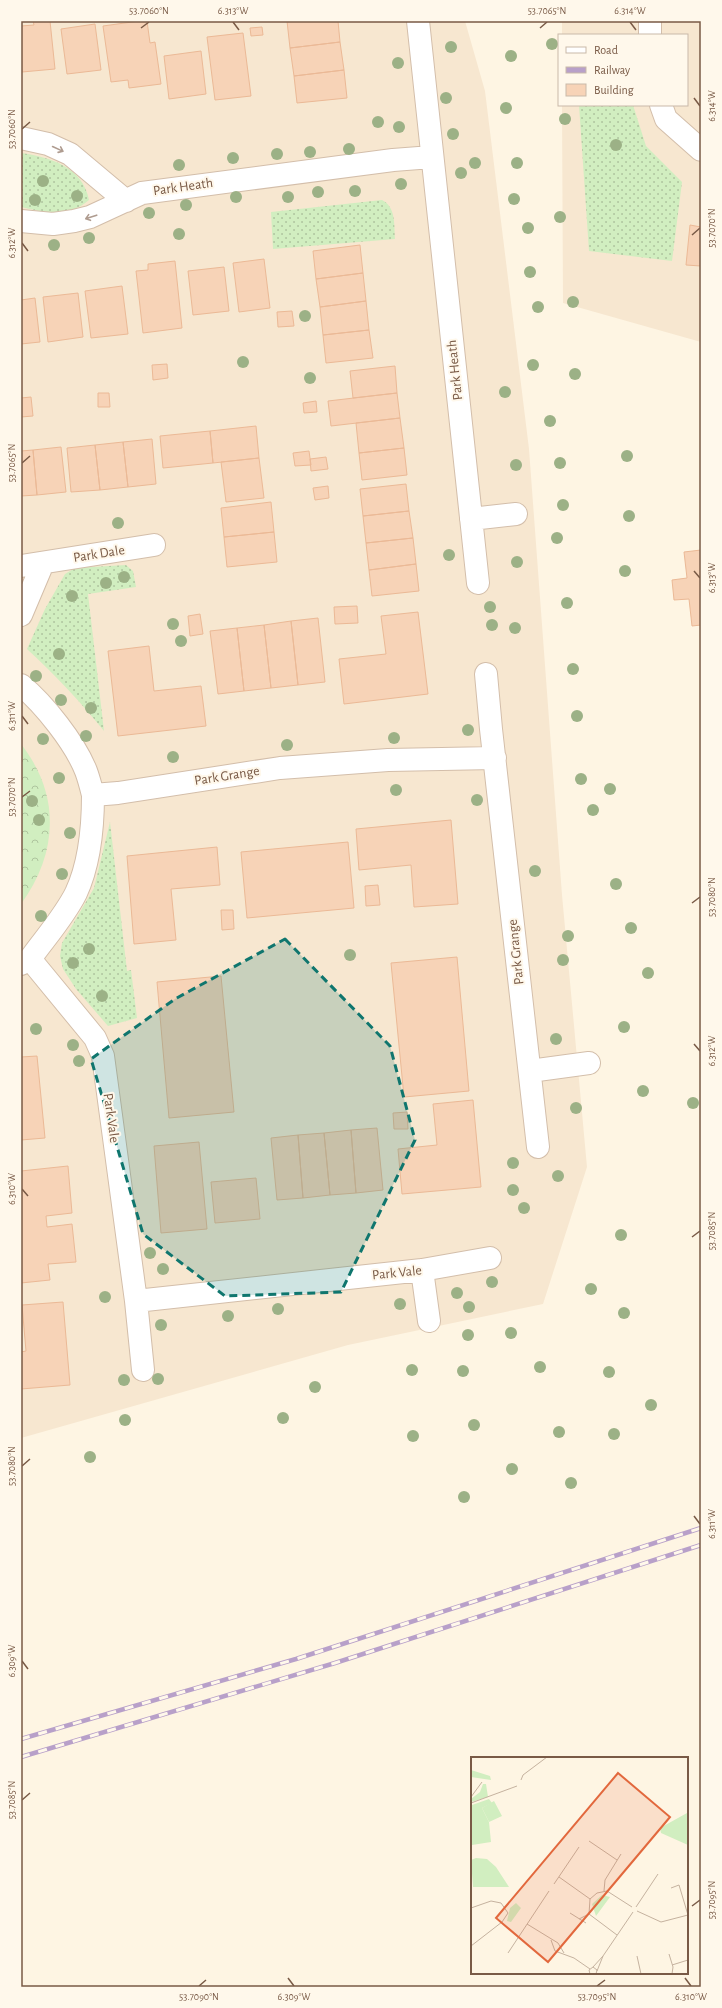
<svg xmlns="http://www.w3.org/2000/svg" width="722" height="2008" viewBox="0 0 722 2008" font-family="'Alegreya Sans',sans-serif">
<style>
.residential{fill:#f7e7d0}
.grass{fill:url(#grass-dots)}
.forest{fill:url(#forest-crowns)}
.building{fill:#f7d3b7;stroke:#ebb996}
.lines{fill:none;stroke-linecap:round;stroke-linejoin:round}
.minor-casing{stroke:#d3beaa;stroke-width:24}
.minor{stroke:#fff;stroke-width:22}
.rail-casing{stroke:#b8a0c9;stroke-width:4.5}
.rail{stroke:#fff8eb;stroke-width:3;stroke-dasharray:9;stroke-linecap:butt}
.tree{fill:#9cb186}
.oneway{stroke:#af9c90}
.marked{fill:#0f766e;fill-opacity:0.2;stroke:#0f766e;stroke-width:3;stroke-dasharray:8 5;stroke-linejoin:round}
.ticks{fill:none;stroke:#795a46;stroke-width:1.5}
.labels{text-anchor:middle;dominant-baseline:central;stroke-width:4;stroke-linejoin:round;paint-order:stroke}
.street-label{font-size:14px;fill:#795a46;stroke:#fff8eb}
.inset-road{fill:none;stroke:#c5b29f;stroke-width:1}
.view{fill:#e2683d;fill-opacity:0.15;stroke:#e2683d;stroke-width:2}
.inset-edge{fill:none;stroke:#795a46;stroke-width:2}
.neatline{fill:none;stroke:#795a46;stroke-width:1.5}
.ticks-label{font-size:10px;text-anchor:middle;fill:#795a46}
</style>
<defs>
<pattern id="grass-dots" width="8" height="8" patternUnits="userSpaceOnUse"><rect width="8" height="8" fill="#d1eec0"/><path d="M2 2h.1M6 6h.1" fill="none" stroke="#aec49e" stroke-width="1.8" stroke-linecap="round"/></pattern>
<pattern id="forest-crowns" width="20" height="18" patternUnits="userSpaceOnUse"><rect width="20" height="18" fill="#d1eec0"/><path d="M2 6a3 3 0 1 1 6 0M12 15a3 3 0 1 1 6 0" fill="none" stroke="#aec49e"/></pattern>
</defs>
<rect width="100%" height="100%" fill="#fef5e3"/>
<path class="residential" d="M21,21h444l20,70 44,358 33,446 25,272 -44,137 -195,41 -327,93z
M562,21h139v321l-138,-39 -1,-198h125v-70h-125z"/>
<path class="grass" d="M579,105h54l13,41 36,36 -10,79 -83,-10z
M21,153c29,4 62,14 68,47 -21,18 -43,13 -68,7z
M382,200c14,7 12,24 13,39l-122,10 -2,-37z
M126,565l7,6 3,16 -48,7 16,137c-24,-30 -49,-56 -77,-82l18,-40 20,-35 10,-6z
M110,822l17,149 4,-1 6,48 -29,8 -32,-37 -13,-20 -3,-13 2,-13 32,-55z"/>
<path class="forest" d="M21,744c40,51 37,109 0,160z"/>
<path class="building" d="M33,21h17l5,48 -33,3 -1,-46 13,-1z
M139,21h8l3,22 5,-1 6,42 -32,4 -1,-8 -17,2 -8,-56z
M287,21h51l2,21 -50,6z
M95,24l6,46 -34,4 -6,-45z
M262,27l1,8 -12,1 -1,-8z
M243,33l8,63 -36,4 -8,-63z
M340,42l4,28 -50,6 -4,-28z
M201,51l5,43 -37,5 -5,-43z
M344,70l3,28 -50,5 -3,-27z
M690,225l11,2v39l-15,-1z
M360,245l3,28 -47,6 -3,-28z
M264,259l6,49 -31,4 -6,-49z
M175,261l7,67 -39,5 -7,-62 12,-1v-6z
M224,267l5,44 -36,4 -5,-44z
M363,273l3,28 -46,6 -4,-28z
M122,286l6,48 -37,4 -6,-47z
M78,293l5,44 -35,5 -5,-45z
M35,298l5,44 -19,2v-44z
M366,301l3,29 -46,5 -3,-28z
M292,311l2,15 -16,1 -1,-15z
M369,330l4,28 -47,5 -3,-28z
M167,364l1,14 -15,2 -1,-15z
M395,366l2,27 -44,5 -3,-27z
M98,393h11l1,14h-12z
M397,393l3,25 -69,8 -3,-25z
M31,397l2,19 -12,1v-19z
M316,401l1,11 -13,1 -1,-10z
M400,418l4,30 -45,5 -3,-30z
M256,426l3,32 -46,5 -3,-32z
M210,431l3,32 -50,5 -3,-32z
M152,439l4,45 -28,3 -5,-45z
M123,442l5,45 -28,3 -5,-45z
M95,445l5,45 -29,2 -4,-44z
M61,447l5,45 -29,3 -4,-45z
M404,448l3,27 -45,5 -3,-27z
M33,450l4,45 -16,1v-45z
M309,451l2,14 -16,1 -2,-13z
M326,457l2,12 -17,2 -1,-12z
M259,458l5,40 -38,4 -5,-40z
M406,484l3,27 -46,5 -3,-27z
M328,486l1,12 -14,2 -2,-12z
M271,502l3,30 -50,5 -3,-29z
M409,511l4,27 -47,5 -3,-27z
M274,532l3,30 -50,5 -3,-30z
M413,538l3,26 -47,6 -3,-27z
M701,550v75l-9,1 -3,-27 -15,1 -2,-20 15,-2 -3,-26z
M416,564l3,27 -47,5 -3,-26z
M357,606l1,17 -23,1 -1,-17z
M418,612l10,82 -84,10 -5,-45 47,-5 -5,-38z
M200,614l3,20 -13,2 -2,-20z
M318,618l7,64 -27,3 -7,-64z
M291,621l7,64 -27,3 -7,-63z
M264,625l7,63 -27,3 -7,-63z
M237,628l7,63 -26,3 -8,-63z
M149,646l5,45 47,-5 5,40 -88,10 -10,-85z
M451,820l7,84 -44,3 -3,-42 -52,5 -3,-41z
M348,842l6,66 -107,10 -6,-66z
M217,847l3,38 -49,4 5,51 -42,4 -7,-88z
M378,885l2,20 -14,1 -1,-20z
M221,910h12l1,19 -12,1z
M457,957l12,134 -65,6 -13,-134z
M221,976l13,136 -65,6 -12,-136z
M37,1056l8,82 -24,2v-83z
M473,1100l8,87 -79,7 -4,-45 39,-4 -4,-41z
M407,1112l1,17h-14l-1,-16z
M377,1128l6,62 -27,3 -5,-63z
M351,1130l5,63 -26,2 -6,-62z
M324,1133l6,62 -27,3 -5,-63z
M298,1135l5,63 -26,2 -6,-62z
M199,1142l8,87 -46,4 -7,-87z
M68,1166l4,47 -26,3 1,11 25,-3 4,38 -28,2 2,16 -29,3v-112z
M256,1178l4,41 -45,4 -4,-41z
M63,1302l7,83 -49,4v-37l5,-1 -4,-46z"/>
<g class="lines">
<g class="minor-casing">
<path id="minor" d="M418,21l60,562
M650,21v14
M661,105l5,14 35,31
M21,138l27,6 22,10 56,47
M21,221l32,3 21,-3 16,-4 52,-24 251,-33 39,-3
M471,519l45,-5
M21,566l133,-21
M21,615l22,-52
M486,674l5,55 47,418
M21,685c23,19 54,58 65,86 3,8 5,16 7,24l25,-2 162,-25 108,-8 107,-2
M30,959l65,79 8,18 33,245 7,69
M21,964l9,-5c15,-21 34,-42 46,-66 14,-30 17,-65 17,-98
M530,1071l59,-8
M422,1270l7,51
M136,1301l286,-31 68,-12"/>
</g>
<use href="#minor" class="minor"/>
<g class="rail-casing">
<path id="rail" d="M21,1739l275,-80 405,-131
M21,1757l314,-94 366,-118"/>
</g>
<use href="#rail" class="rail"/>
</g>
<g class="tree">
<circle cx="552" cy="44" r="6"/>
<circle cx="451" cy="47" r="6"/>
<circle cx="511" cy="56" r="6"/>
<circle cx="398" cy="63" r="6"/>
<circle cx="446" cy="98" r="6"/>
<circle cx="506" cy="108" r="6"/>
<circle cx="565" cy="119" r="6"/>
<circle cx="378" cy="122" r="6"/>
<circle cx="399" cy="127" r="6"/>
<circle cx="453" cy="134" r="6"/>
<circle cx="616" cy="145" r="6"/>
<circle cx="349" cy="149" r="6"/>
<circle cx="310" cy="152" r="6"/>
<circle cx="277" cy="154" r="6"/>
<circle cx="233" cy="158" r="6"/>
<circle cx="475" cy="163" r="6"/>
<circle cx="517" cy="163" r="6"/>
<circle cx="179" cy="165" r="6"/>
<circle cx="461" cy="173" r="6"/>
<circle cx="43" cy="181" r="6"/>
<circle cx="401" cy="184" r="6"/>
<circle cx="355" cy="191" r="6"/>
<circle cx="318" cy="192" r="6"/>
<circle cx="77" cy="196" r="6"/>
<circle cx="236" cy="197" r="6"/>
<circle cx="288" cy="197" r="6"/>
<circle cx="514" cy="199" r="6"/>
<circle cx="35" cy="200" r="6"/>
<circle cx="186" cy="205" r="6"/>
<circle cx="149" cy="213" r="6"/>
<circle cx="560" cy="217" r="6"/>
<circle cx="528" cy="228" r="6"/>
<circle cx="179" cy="234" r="6"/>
<circle cx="89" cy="238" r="6"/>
<circle cx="54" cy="245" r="6"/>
<circle cx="530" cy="272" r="6"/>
<circle cx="573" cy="302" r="6"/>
<circle cx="538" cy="307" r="6"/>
<circle cx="305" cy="316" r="6"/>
<circle cx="243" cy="362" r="6"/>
<circle cx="533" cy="365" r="6"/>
<circle cx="575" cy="374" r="6"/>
<circle cx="310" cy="378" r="6"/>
<circle cx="505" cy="392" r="6"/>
<circle cx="550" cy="421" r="6"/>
<circle cx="627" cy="456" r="6"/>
<circle cx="560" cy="463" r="6"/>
<circle cx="516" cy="465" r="6"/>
<circle cx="563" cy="505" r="6"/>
<circle cx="629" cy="516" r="6"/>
<circle cx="118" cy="523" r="6"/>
<circle cx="557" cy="538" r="6"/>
<circle cx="449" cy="555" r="6"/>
<circle cx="517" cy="562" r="6"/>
<circle cx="625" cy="571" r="6"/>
<circle cx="124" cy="577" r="6"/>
<circle cx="106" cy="583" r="6"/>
<circle cx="72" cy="596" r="6"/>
<circle cx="567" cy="603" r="6"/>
<circle cx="490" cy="607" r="6"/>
<circle cx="173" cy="624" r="6"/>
<circle cx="492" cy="625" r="6"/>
<circle cx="515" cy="628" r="6"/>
<circle cx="181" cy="641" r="6"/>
<circle cx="59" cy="654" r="6"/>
<circle cx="573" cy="669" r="6"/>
<circle cx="36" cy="676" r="6"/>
<circle cx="61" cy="700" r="6"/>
<circle cx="91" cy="708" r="6"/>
<circle cx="577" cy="716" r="6"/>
<circle cx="468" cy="730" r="6"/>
<circle cx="86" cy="736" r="6"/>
<circle cx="394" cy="738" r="6"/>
<circle cx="43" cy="739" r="6"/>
<circle cx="287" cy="745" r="6"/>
<circle cx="173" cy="757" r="6"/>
<circle cx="59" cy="778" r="6"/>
<circle cx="581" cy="779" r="6"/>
<circle cx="610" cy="789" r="6"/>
<circle cx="396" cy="790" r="6"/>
<circle cx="477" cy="800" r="6"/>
<circle cx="32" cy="801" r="6"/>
<circle cx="593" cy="810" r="6"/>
<circle cx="39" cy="820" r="6"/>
<circle cx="70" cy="833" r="6"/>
<circle cx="535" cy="871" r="6"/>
<circle cx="62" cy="874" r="6"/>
<circle cx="616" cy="884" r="6"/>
<circle cx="41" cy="916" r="6"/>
<circle cx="631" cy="928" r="6"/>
<circle cx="568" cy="936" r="6"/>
<circle cx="89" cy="949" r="6"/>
<circle cx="350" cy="955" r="6"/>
<circle cx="563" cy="960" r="6"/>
<circle cx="73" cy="963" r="6"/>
<circle cx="648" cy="973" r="6"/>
<circle cx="102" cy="996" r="6"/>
<circle cx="624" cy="1027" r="6"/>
<circle cx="36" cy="1029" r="6"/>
<circle cx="556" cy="1039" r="6"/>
<circle cx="73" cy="1045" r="6"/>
<circle cx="79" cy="1061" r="6"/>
<circle cx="643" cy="1091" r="6"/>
<circle cx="693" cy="1103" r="6"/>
<circle cx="576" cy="1108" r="6"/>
<circle cx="513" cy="1163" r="6"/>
<circle cx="558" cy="1176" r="6"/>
<circle cx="513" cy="1190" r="6"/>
<circle cx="524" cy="1208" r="6"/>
<circle cx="621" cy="1235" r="6"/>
<circle cx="150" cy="1253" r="6"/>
<circle cx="163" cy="1269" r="6"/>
<circle cx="492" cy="1282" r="6"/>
<circle cx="591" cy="1289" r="6"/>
<circle cx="457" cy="1293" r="6"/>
<circle cx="105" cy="1297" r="6"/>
<circle cx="400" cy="1304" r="6"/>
<circle cx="469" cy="1307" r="6"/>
<circle cx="278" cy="1309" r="6"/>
<circle cx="624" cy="1313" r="6"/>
<circle cx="228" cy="1316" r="6"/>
<circle cx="161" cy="1325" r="6"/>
<circle cx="511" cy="1333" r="6"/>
<circle cx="468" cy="1335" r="6"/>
<circle cx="540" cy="1367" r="6"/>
<circle cx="412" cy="1370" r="6"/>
<circle cx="463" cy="1371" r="6"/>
<circle cx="609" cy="1372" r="6"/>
<circle cx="158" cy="1379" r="6"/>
<circle cx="124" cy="1380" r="6"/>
<circle cx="315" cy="1387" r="6"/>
<circle cx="651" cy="1405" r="6"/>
<circle cx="283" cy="1418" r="6"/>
<circle cx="125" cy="1420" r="6"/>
<circle cx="474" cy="1425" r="6"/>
<circle cx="559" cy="1432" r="6"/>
<circle cx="614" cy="1434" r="6"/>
<circle cx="413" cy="1436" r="6"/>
<circle cx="90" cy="1457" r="6"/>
<circle cx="512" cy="1469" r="6"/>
<circle cx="571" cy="1483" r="6"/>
<circle cx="464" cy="1497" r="6"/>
</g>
<defs><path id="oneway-shaft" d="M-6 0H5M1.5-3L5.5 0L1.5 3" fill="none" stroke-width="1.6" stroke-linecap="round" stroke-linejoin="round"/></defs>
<g class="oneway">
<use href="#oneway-shaft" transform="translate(58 149) rotate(25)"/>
<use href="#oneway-shaft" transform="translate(91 217) rotate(162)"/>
</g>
<path class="marked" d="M285,939l105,107 25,94 -74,152 -116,4 -82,-62 -52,-175 84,-60z"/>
<path class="ticks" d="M233,22l6,8M630,22l6,8M141,28l8,-6M540,28l7,-6M694,98l6,8M22,129l8,-7M692,235l8,-7M22,243l6,8M22,463l8,-7M694,571l6,7M22,716l6,8M22,797l8,-6M692,903l8,-6M694,1044l6,7M22,1189l6,7M692,1237l8,-6M22,1466l8,-7M694,1516l6,8M22,1661l6,8M22,1800l8,-7M692,1906l8,-6M288,1978l6,8M685,1978l6,8M199,1986l7,-6M597,1986l8,-6"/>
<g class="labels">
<g class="street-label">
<text transform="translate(183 187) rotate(-8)">Park Heath</text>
<text transform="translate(455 370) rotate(-96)">Park Heath</text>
<text transform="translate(99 554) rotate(-9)">Park Dale</text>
<text transform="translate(227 776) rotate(-9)">Park Grange</text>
<text transform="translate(516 952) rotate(-96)">Park Grange</text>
<text transform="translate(111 1118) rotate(82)">Park Vale</text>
<text transform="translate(397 1273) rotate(-6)">Park Vale</text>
</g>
</g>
<g transform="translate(471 1757)">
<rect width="217" height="217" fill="#fef5e3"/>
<path d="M12,27h3l2,13 -17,5v-3l9,-7zM5,101l11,1 9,8 13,20h-36l-2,-27zM45,146l5,5 -10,14 -4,-1 3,-13z" fill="#d1eec0"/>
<path d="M0,13l19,6 1,4 -20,-3zM18,42l3,4 -10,5 7,14 2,20 -19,3v-40zM216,56l1,32 -27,-12 -1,-5zM131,138l8,2 -14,19 -4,-12z" fill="#d1eec0"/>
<path d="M23,44l8,15 -13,6 -7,-14z" fill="#d1eec0"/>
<path class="inset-road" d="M50,23l2,-5 24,-18M0,40l11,-15M0,46l46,-17M118,84l28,19M88,120l31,22 -1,15M83,127l25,-37M200,131l8,-3 9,30M133,134l1,-11 16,-26M119,142l7,-6 10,-2 25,16M165,150l22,-33M0,151l20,-7 10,2 7,10 -6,9 -31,24M166,154l24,11 27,-7M99,156l16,10M108,162l10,-5 28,21M56,167l31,19 6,10M80,183l4,11 19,7 16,11M37,196l41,-62M198,197l4,13 -1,7M132,199l30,-44M166,199l4,18M201,208l16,-5M122,210l10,-11 -6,15M119,217l-1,-4 4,-3 4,3 -1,4"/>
<path class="view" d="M147,16l52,44 -122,145 -52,-44z"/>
<rect width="217" height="217" class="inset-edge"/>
</g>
<rect width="722" height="2008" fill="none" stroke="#fff8eb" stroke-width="44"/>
<rect x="558" y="34" width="130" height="72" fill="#fff8eb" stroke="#c9b9a9"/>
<rect x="566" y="47" width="20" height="6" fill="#ffffff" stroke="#c9b9a9"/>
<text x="594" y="54" font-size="12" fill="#795a46">Road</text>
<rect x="566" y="67" width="20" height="6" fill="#b8a0c9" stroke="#c9b9a9"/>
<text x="594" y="74" font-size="12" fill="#795a46">Railway</text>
<rect x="566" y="84" width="20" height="12" fill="#f7d3b7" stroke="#c9b9a9"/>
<text x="594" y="94" font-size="12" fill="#795a46">Building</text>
<rect x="22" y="22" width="678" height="1964" class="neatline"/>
<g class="ticks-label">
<text x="149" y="14">53.7060°N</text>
<text x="233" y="14">6.313°W</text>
<text x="547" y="14">53.7065°N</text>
<text x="630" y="14">6.314°W</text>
<text transform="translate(711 106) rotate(-90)" y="4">6.314°W</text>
<text transform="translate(11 129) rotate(-90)" y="4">53.7060°N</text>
<text transform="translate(711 228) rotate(-90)" y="4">53.7070°N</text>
<text transform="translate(11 243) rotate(-90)" y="4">6.312°W</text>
<text transform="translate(11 463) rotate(-90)" y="4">53.7065°N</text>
<text transform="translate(711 578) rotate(-90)" y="4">6.313°W</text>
<text transform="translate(11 716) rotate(-90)" y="4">6.311°W</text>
<text transform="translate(11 797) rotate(-90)" y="4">53.7070°N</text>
<text transform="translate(711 897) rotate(-90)" y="4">53.7080°N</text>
<text transform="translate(711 1051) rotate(-90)" y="4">6.312°W</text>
<text transform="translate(11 1189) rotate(-90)" y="4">6.310°W</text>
<text transform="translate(711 1231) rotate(-90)" y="4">53.7085°N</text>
<text transform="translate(11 1466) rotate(-90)" y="4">53.7080°N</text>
<text transform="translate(711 1524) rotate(-90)" y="4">6.311°W</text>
<text transform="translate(11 1661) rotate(-90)" y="4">6.309°W</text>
<text transform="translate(11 1800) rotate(-90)" y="4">53.7085°N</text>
<text transform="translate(711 1900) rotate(-90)" y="4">53.7095°N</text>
<text x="199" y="2000">53.7090°N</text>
<text x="294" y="2000">6.309°W</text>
<text x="597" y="2000">53.7095°N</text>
<text x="691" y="2000">6.310°W</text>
</g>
</svg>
